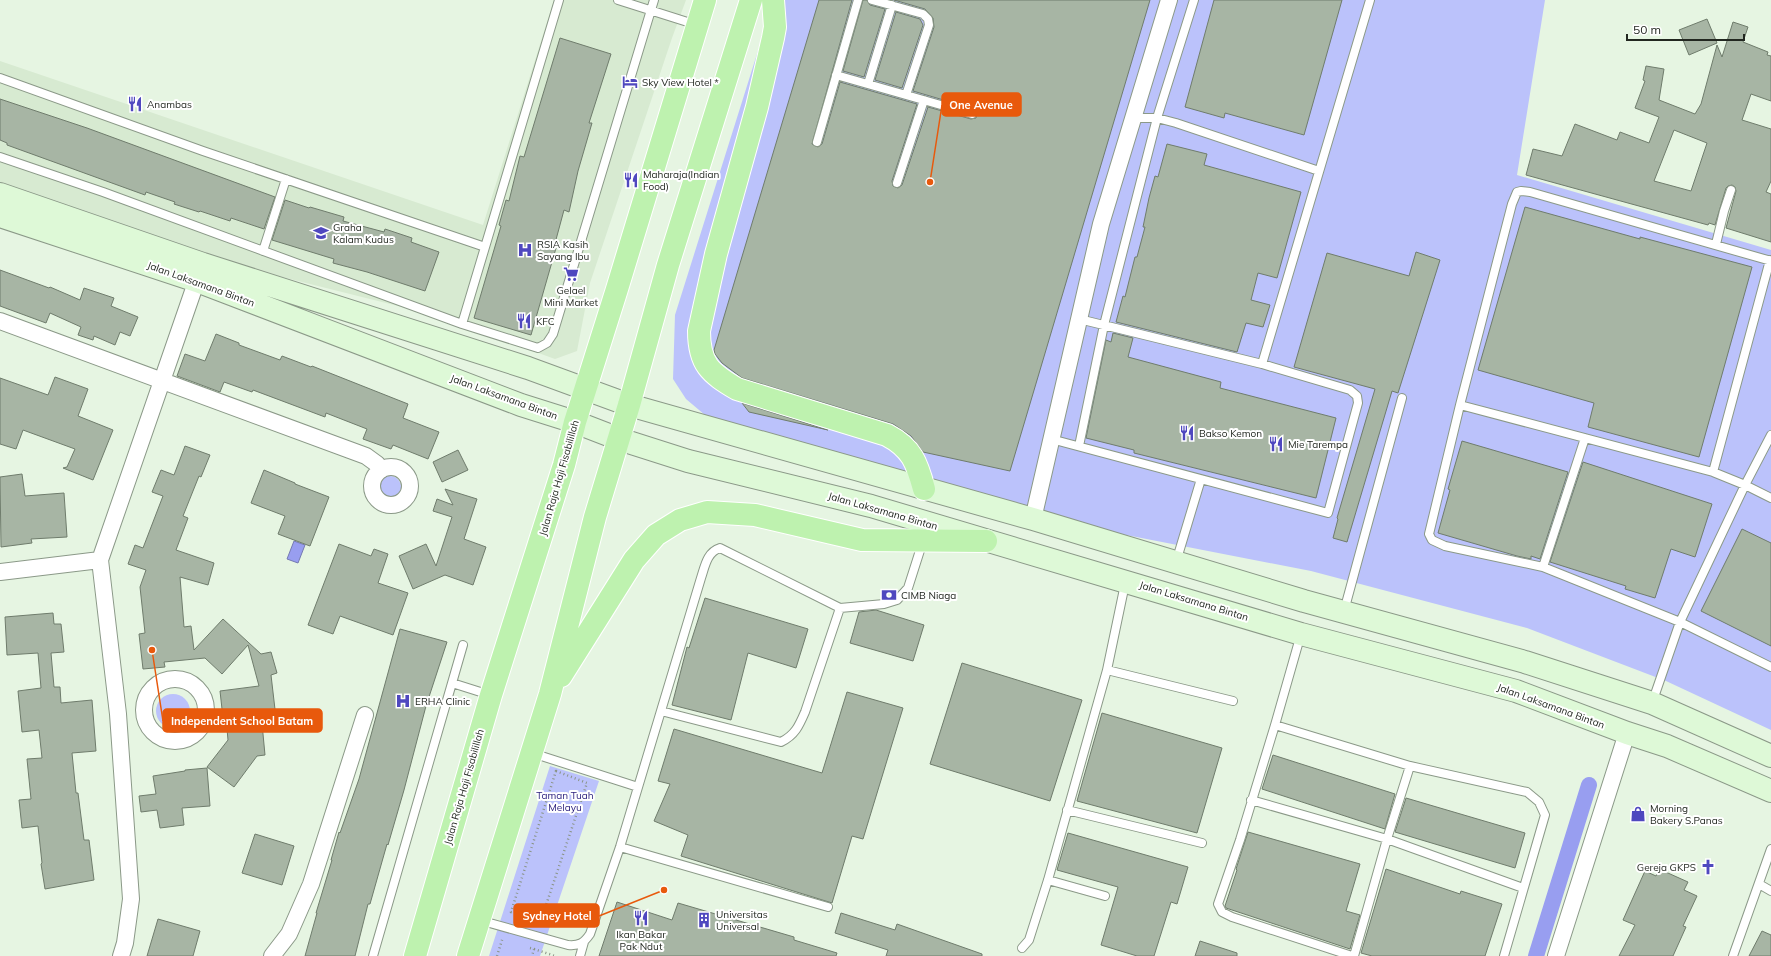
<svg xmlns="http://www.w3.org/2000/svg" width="1771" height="956" viewBox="0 0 1771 956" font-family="Mulish,sans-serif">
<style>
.built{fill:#d7ead1}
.green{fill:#bbc2fb}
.water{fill:#989ef0;stroke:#757ab2}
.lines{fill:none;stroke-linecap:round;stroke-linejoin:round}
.canal{stroke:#989ef0;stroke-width:16}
.building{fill:#a7b5a4;stroke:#6f7c6c;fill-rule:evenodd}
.service-casing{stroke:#8b9988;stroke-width:10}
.minor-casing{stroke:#8b9988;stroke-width:18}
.secondary-casing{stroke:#8b9988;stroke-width:24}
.primary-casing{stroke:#fff;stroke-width:24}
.path{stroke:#8a9487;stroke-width:2.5;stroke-dasharray:1 3;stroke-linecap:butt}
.service{stroke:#fff;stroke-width:8}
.minor{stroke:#fff;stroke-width:16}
.secondary{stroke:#def9d7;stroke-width:22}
.primary{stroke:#bef2af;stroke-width:22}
.labels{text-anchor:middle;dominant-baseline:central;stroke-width:4;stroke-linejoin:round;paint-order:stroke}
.poi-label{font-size:10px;fill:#222720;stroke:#fff;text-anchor:start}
.street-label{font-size:10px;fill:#222720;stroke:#fff}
.park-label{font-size:10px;fill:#2c217e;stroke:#fff}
.leader{fill:none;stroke:#e8590c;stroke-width:1.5}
.callout-dot{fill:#e8590c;stroke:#fff;stroke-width:1.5}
.callout{fill:#e8590c;stroke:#e8590c;stroke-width:1.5}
.callout-label{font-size:11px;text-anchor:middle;font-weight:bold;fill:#fff}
</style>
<rect width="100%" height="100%" fill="#e6f5e2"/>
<path class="built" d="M554,0h132l-14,38 -82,245 -13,68 -22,8 -121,-44 -344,-86 -90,-31v-137l483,164z"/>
<path class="green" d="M774,0h771l-28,175 254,75v480l-105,-49 -139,-53 -216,-57 -277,-54 -297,-75 -51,-43 -13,-20 2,-64z
M379 487a11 11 0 1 1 22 0a11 11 0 1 1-22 0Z
M156 711a17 17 0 1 1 34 0a17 17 0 1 1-34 0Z
M550,766l49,15 -59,175h-51z"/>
<path class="water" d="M294,541l11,4 -7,18 -11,-4z"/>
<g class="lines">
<path class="canal" d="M1536,956l53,-171"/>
</g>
<path class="building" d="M819,0h33l-40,144 6,3 4,-3 18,-62 77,22 -25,77 1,5 5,2 4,-3 26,-78 43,12 5,-1 1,-5 -3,-4 -61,-18 21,-64 -1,-9 -8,-9 -31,-9h256l-140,471 -87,-19 -12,-16 -18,-12 -151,-46 -20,-15 -7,-9 -1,-4z
M863,0h4l3,5 15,4 -21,68 -21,-6z
M1214,0h128l-38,135 -79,-22 -1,5 -39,-11z
M896,12l24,7 3,6 -21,63 -27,-8z
M1707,19l10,24 -28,12 -10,-25z
M1733,22l15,5 -5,15 25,10 -1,3 4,1v45l-20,-7 -9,26 29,9v52l-5,11 5,2v48l-45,-14 10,-37 -1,-4 -3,-2 -4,1 -2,2 -11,37 -6,-2 -1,2 -182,-50 7,-26 29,7 13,-32 42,16 3,-8 29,11 10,-26 -24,-9 10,-27 -2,-1 3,-14 18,3 -5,31 36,14 6,-10 16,-59 5,12zM1674,130l33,13 -16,48 -37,-10z
M560,38l51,16 -22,69h3l-14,48 -9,41 -5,-2 -10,37 2,1 -25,87 -57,-17 27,-92 -2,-1 7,-25 3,1 11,-45 4,1z
M0,99l87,29 188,69 -11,32 -33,-11 -1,3 -30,-10 -1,1 -25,-8 1,-2 -29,-10 -1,3 -138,-50v-2l-7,-3z
M1167,144l40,10 -3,11 97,27 -24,86 -19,-5 -7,27 19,5 -7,22 -17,-4 -9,29 -121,-30 7,-26 2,1 10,-40h2l8,-30h-2l6,-29 6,-22 3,1z
M285,200l24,8 1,-1 34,10 -1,4 41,11 1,-3 27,9 -1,4 28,10 -14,39 -58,-19 -34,-9 1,-4 -62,-19z
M1525,207l115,32v-2l112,30 -53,190 -111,-30 6,-24 -116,-33z
M1416,252l24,8 -42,133 -6,-2 -45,151 -14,-4 5,-19 -1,-1 38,-129 -81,-22 33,-114 82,23z
M0,270l49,18 1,-1 30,13 4,-12 30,10 -3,8 27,11 -8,19 -10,-4 -5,13 -21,-9 -1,4 -15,-5 3,-8 -31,-14 -4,10 -46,-17z
M1113,333l20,5 -5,19 93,25 -1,6 116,30 -20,80 -182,-45v-3l-48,-12 20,-98 5,2z
M216,334l23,9v2l41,15 2,-4 29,11 1,-1 96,38 -5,14 36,14 -11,27 -35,-14 -2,4 -28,-10 4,-10 -41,-16 -1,4 -72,-27 -1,2 -28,-10 -4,10 -43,-16 8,-22 20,7z
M55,377l33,12 -10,27 35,14 -20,50 -30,-12 4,-1 8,-18 -52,-19 -7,19 -16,-5v-66l48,17z
M742,403l86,27 -79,-18z
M1462,441l106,31 -28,87 -9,-3v3l-14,-3 -79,-23 12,-43 -2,-1z
M185,446l25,9 -9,22 -2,-1 -16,40 5,2 -12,32 38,13 -6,22 -28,-8 4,50 7,-1 3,24 29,-31 38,35 10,-2 6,21 -6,2 5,43 -7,2 -2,-8 -6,1 4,42 -8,1 -23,31 -27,-20 21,-27 -2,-22h-3l-3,-27 39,-5 -11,-41 -26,29 -17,-16 -41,4 1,5 -22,2 -4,-35 6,-1 -5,-46 6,-17 -18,-6 7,-19 8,3 20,-52 -11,-4 9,-22 13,5z
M458,450l10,20 -26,12 -9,-20z
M1583,462l129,42 -17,53 -24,-8 -16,49 -30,-9 1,-3 -76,-24z
M264,470l31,13v1l34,13 -19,49 -32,-12 7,-18 -34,-13z
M22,474l3,22 39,-3 3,44 -36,2 1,4 -31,4 -1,-70z
M445,489l32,10 -13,40 22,8 -13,38 -28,-10 -32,14 -14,-33 27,-12 10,22 16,-49 -19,-6 4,-12 16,6z
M1742,529l29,14v103l-70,-35z
M339,544l32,12 3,-7 14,5 -10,29 30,10 -15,42 -53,-19 -7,18 -25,-9z
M705,598l103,31 -12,39 -48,-15 -17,67 -59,-15 15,-58 2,1z
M876,610l48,15 -11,36 -63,-18 9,-31z
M53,613l1,11h7l3,28 -13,1 3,34h6l1,16 31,-3 4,51 -24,2 4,40h2l6,47h5l5,40 -49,9 -4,-25 1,-1 -4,-37 -16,2 -3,-28 12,-1 -4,-40 15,-1 -3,-28 -17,2 -4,-41 23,-3 -3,-35 -31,2 -2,-38z
M400,629l47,13 -21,64 -22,84 -16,55 -1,-1 -17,60h-2l-13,52h-50l12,-43h-1l16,-53h-1l8,-28 1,1 19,-54z
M962,663l120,37 -32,101 -120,-37z
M847,692l56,16 -40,131 -11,-3 -20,67 -151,-47 7,-21 -34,-14 16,-37 -12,-3 16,-52 148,44z
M1102,713l120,35 -25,85 -120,-32z
M1273,755l122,39 -10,35 -123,-40z
M207,768l3,38 -28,2 2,17 -24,3 -3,-18 -16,2 -2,-16 17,-2 -3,-18 32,-5v-1z
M1406,798l119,35 -10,35 -120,-36z
M1248,832l112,32 -14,47 14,4 -10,34 -124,-41 -1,-2 12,-36 -1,-1z
M1068,833l120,34 -11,37 -6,-2 -17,54h-17l-36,-11 17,-58 -61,-17z
M255,834l39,12 -12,39 -40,-12z
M1386,869l74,25 1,-3 41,13 -17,52h-113l-11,-3z
M1659,869l29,13 -4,8 13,6 -14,30 3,1 -13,29h-54l16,-31 -12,-5 22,-49 11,5z
M617,902l55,18 6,-17 116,34v3l43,13 -1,3h-237z
M841,913l54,17 2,-6 85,30v2h-96l2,-6 -53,-17z
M158,919l42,12 -7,25h-46z
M1762,931l9,4v21h-22z
M1200,941l37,12v3h-42z"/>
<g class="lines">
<g class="service-casing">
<path id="service" d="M618,0l79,25
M836,75l70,20 23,-70 -1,-6 -5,-5 -51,-14
M0,78l203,73 282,96
M868,84l24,-79
M906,95l66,19
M1134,118h23l19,5 143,48
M817,142l41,-142
M0,157l103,35 359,132 76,24 9,-5 6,-9 101,-334
M897,183l27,-83
M1716,244l8,-33 7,-21
M263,251l23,-72
M1771,261l-241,-69 -9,-1 -4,1 -5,12 -52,201 -31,129 3,6 13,6 98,21 137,55 91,45
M462,324l97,-324
M1262,364l108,-364
M1460,405l253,67 32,13 26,13
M1051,439l277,74 30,-110 -1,-7 -7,-6 -88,-26 -183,-45
M1079,446l25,-121 53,-207 37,-118
M1713,472l57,-212
M1176,562l25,-83
M1543,567l42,-129
M1344,611l58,-213
M1301,634l-26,91 -35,115 -22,64 4,8 10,5 120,39
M1107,670l126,31
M452,683l38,12
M1652,703l28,-81 65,-137 26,-50
M661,711l120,31c14,-7 18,-16 24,-30l35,-104
M1275,725l135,41 117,26 12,10 6,13 -41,141
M532,753l106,34
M1251,800l136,39 136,49
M1067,810l135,33
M620,847l208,60
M1048,880l57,16
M1759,884l12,7
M479,920l89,25c11,1 16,-2 22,-11l30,-87 81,-269c4,-12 6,-26 19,-30l120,60 44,-4 13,-4 11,-12 15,-47
M1022,948l7,-8 19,-60 59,-210 18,-86
M373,956l90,-311
M580,956l4,-14
M1354,956l33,-117 23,-73
M1733,956l38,-107"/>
</g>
<g class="minor-casing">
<path id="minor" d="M0,321l366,135 11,8 4,6
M372 486a19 19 0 1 1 38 0a19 19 0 1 1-38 0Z
M1033,519l68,-295 68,-224
M0,572l100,-12
M144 710a31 31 0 1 1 62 0a31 31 0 1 1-62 0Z
M121,956l4,-13 6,-44 -13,-185 -18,-154 100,-289
M272,956l17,-22 22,-50 54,-169
M1556,956l71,-223"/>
</g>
<g class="secondary-casing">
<path id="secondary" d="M0,194l203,70 325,104 101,37 404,114 271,82 221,61 127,41 119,53
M0,216l197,65 324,124 54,17 44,17 69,22 183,45 430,128 215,57 111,42 40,13 104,45"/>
</g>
<g class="primary-casing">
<path id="primary" d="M773,0l2,27 -2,11 -16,69 -41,147 -17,77c0,33 11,42 38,58l150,46c25,13 30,28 37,54
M561,676l73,-116 22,-25 24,-15 27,-8 48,3 107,25 124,1
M415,956l76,-261 73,-230 11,-43 42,-133 88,-289
M468,956l82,-262 45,-177 34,-112 39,-140 83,-265"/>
</g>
<path class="path" d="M556,771l31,12 -46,137 -30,-8z
M530,948l4,1 -2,7
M534,949l21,7
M497,956l6,-19"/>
<use href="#service" class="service"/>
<use href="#minor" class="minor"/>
<use href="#secondary" class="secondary"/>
<use href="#primary" class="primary"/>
</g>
<defs>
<g id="hotel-bare" transform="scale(1.2)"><path d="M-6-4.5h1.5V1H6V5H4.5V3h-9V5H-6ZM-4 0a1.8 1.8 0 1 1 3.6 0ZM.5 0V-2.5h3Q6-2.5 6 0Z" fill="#4f48bf" stroke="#fff" stroke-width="2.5" paint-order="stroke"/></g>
<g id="restaurant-bare" transform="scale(1.2)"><path d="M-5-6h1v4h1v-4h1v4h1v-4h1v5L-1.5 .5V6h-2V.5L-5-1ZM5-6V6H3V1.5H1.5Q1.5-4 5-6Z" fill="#4f48bf" stroke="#fff" stroke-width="2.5" paint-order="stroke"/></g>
<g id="school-bare" transform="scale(1.2)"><path d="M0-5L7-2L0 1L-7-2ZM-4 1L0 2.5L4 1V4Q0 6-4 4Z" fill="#4f48bf" stroke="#fff" stroke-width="2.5" paint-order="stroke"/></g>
<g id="hospital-bare" transform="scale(1.2)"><path d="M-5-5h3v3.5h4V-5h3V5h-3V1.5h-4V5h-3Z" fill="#4f48bf" stroke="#fff" stroke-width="2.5" paint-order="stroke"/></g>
<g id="supermarket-bare" transform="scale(1.2)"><path d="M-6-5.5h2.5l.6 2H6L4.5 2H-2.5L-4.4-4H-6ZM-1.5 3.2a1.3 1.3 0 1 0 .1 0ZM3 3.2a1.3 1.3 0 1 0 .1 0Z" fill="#4f48bf" stroke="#fff" stroke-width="2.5" paint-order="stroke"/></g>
<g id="bank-bare" transform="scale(1.2)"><path d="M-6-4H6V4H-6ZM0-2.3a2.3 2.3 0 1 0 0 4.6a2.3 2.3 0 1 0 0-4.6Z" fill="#4f48bf" stroke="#fff" stroke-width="2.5" paint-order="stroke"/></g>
<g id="shop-bare" transform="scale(1.2)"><path d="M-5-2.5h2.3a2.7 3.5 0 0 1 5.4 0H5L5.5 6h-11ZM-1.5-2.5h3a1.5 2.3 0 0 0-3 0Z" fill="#4f48bf" stroke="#fff" stroke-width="2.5" paint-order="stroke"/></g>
<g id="church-bare" transform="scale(1.2)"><path d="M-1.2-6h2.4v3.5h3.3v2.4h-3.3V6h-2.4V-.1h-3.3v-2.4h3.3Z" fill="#4f48bf" stroke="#fff" stroke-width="2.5" paint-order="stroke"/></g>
<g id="building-bare" transform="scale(1.2)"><path d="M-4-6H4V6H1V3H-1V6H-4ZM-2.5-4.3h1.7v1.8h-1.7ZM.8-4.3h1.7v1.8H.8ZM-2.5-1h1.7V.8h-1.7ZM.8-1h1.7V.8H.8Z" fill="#4f48bf" stroke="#fff" stroke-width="2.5" paint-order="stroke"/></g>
</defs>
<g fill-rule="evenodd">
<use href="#hotel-bare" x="630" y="82"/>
<use href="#restaurant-bare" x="135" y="104"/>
<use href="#restaurant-bare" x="631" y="180"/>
<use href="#school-bare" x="321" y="233"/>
<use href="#hospital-bare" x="525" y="250"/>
<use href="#supermarket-bare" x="571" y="274"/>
<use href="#restaurant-bare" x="524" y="321"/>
<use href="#restaurant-bare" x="1187" y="433"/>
<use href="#restaurant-bare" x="1276" y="444"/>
<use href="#bank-bare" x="889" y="595"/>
<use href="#hospital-bare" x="403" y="701"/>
<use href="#shop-bare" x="1638" y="814"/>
<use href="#church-bare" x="1708" y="867"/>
<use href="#restaurant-bare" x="641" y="918"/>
<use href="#building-bare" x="704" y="920"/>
</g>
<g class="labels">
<g class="poi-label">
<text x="642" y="82">Sky View Hotel *</text>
<text x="147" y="104">Anambas</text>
<text x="643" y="174">Maharaja(Indian<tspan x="643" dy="12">Food)</tspan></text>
<text x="333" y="227">Graha<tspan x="333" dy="12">Kalam Kudus</tspan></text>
<text x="537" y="244">RSIA Kasih<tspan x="537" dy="12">Sayang Ibu</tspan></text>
<text x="571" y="290" text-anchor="middle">Gelael<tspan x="571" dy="12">Mini Market</tspan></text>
<text x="536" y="321">KFC</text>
<text x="1199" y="433">Bakso Kemon</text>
<text x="1288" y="444">Mie Tarempa</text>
<text x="901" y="595">CIMB Niaga</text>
<text x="415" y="701">ERHA Clinic</text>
<text x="1650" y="808">Morning<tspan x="1650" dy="12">Bakery S.Panas</tspan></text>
<text x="1696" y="867" text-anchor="end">Gereja GKPS</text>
<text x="716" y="914">Universitas<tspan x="716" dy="12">Universal</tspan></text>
<text x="641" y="934" text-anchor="middle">Ikan Bakar<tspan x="641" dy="12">Pak Ndut</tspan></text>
</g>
<g class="street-label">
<text transform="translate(201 284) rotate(20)">Jalan Laksamana Bintan</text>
<text transform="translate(504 397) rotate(20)">Jalan Laksamana Bintan</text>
<text transform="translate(559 478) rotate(-74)">Jalan Raja Haji Fisabilillah</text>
<text transform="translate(883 511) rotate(16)">Jalan Laksamana Bintan</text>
<text transform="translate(1194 601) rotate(17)">Jalan Laksamana Bintan</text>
<text transform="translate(1551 706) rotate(20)">Jalan Laksamana Bintan</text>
<text transform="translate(464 787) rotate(-74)">Jalan Raja Haji Fisabilillah</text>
</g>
<g class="park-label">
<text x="565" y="795">Taman Tuah<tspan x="565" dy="12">Melayu</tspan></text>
</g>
</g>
<path class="leader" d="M930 182L942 105M152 650L163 721M664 890L599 916"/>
<g class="callout-dot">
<circle cx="930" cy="182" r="4"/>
<circle cx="152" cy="650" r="4"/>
<circle cx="664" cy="890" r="4"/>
</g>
<g class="callout">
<rect x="942" y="93" width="79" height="23" rx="4"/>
<rect x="163" y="709" width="159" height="23" rx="4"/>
<rect x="514" y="904" width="85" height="23" rx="4"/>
</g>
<g class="callout-label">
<text x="981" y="109">One Avenue</text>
<text x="242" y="725">Independent School Batam</text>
<text x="557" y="920">Sydney Hotel</text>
</g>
<path d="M1627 34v6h117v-6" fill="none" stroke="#222720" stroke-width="2"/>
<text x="1633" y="34" font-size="12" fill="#222720" stroke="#ffffff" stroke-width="3" paint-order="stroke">50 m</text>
</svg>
